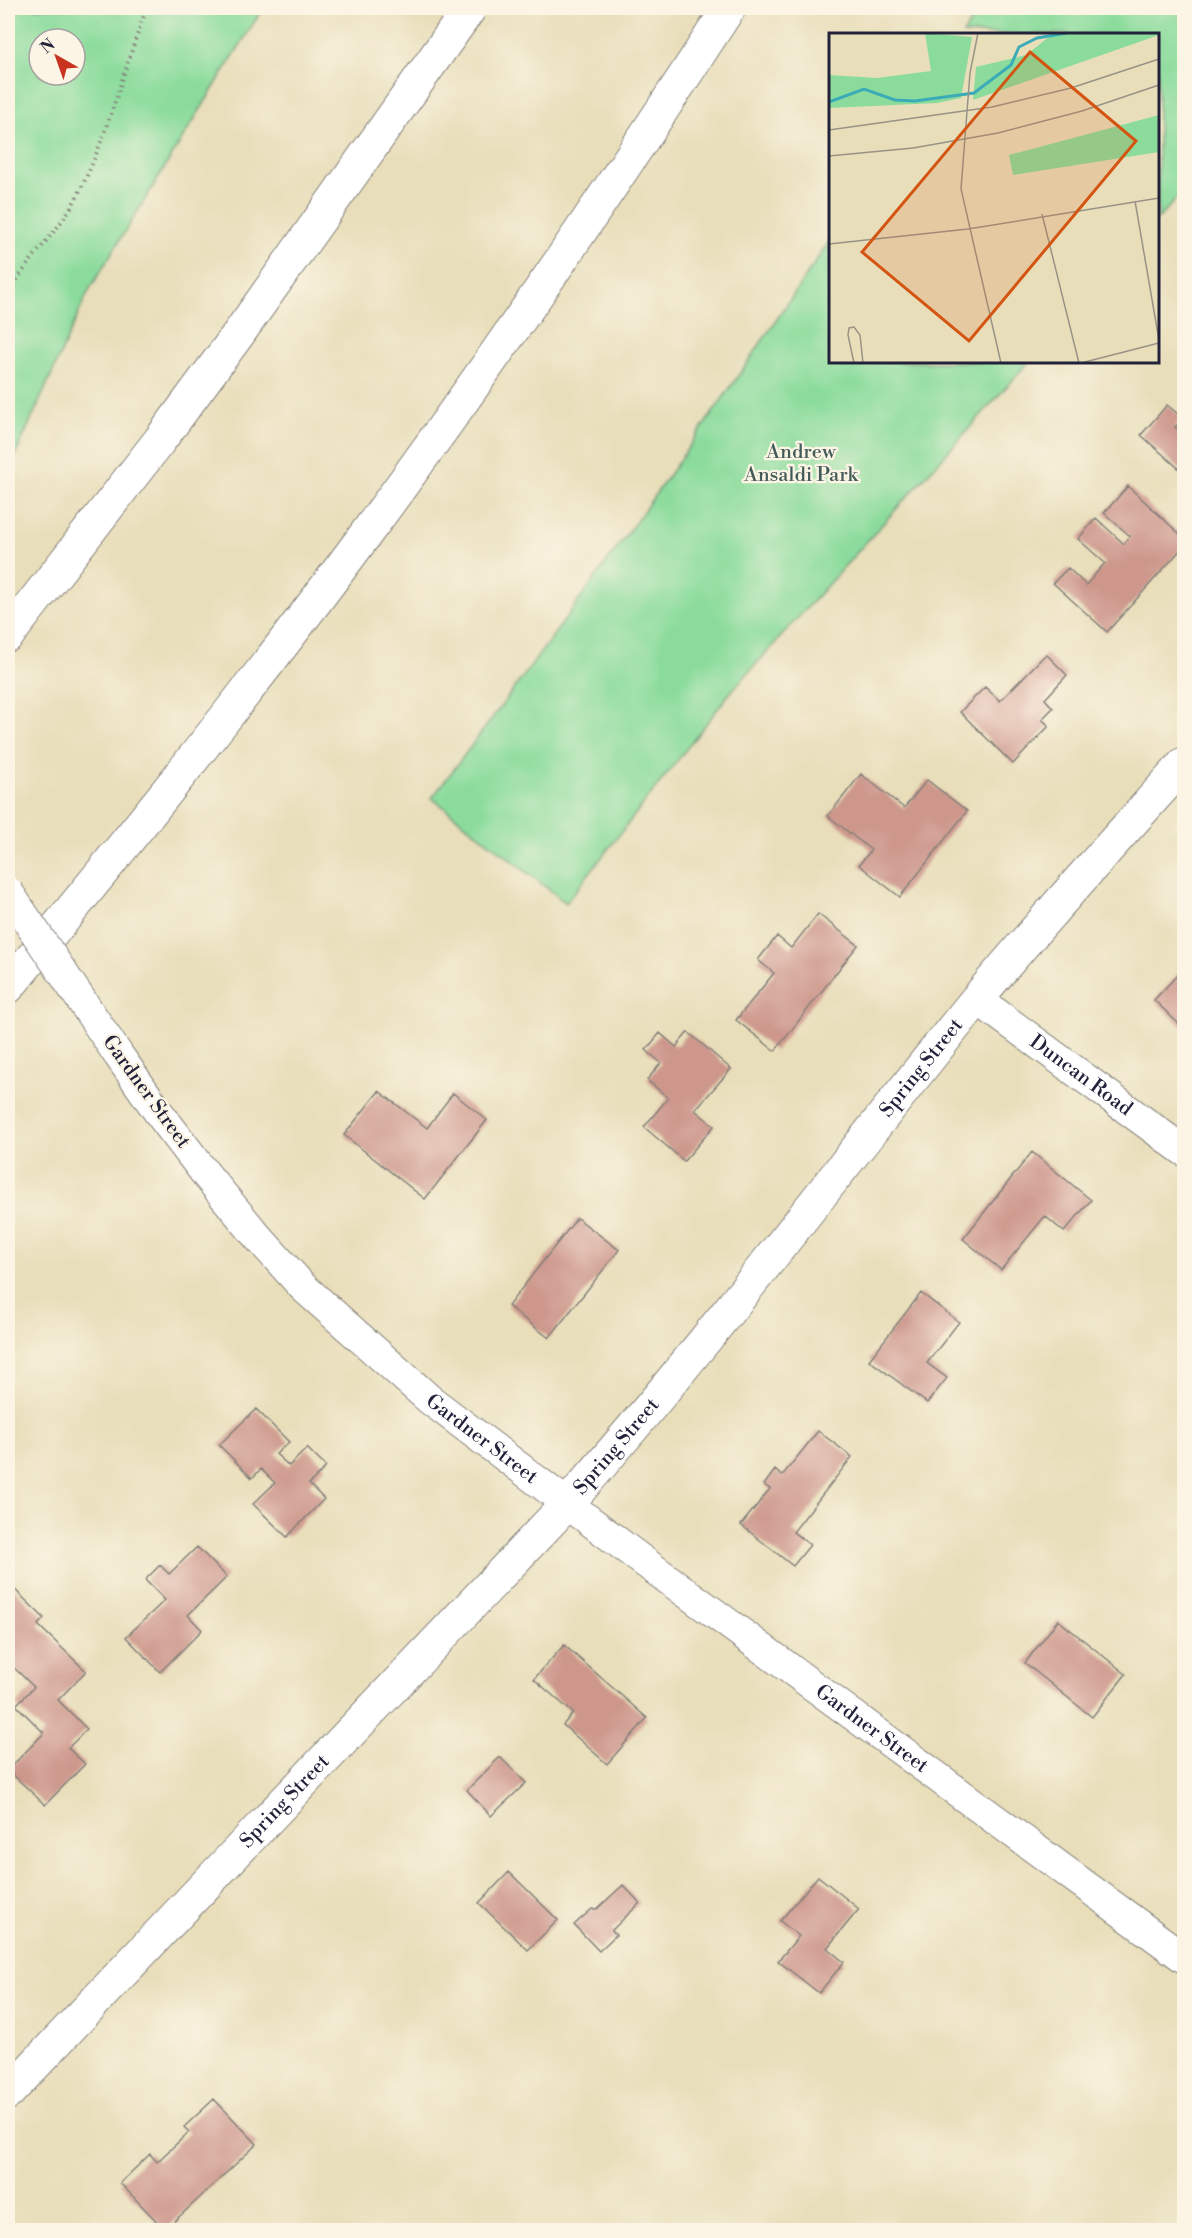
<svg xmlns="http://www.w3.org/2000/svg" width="1192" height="2238" viewBox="0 0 1192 2238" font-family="'Libre Bodoni',serif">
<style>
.green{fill:#8bdc9c;stroke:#567f6c;stroke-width:1.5;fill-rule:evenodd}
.building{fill:#cd978c}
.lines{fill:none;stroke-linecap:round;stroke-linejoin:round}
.minor-casing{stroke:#85807a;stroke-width:32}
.tertiary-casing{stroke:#85807a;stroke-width:35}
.motorway-casing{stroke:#85807a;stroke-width:35}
.path{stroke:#85807a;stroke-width:4;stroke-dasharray:1.5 4.5;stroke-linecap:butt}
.minor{stroke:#fff;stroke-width:30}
.tertiary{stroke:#fff;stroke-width:33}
.motorway{stroke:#fff;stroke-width:33}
.minor-bridge-casing{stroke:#85807a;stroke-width:32;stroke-linecap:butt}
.minor-bridge{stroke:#fff;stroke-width:30}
.labels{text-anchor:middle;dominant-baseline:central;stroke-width:4.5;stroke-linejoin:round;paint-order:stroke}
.park-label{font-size:20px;fill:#425a58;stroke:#fcf5e5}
.street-label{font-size:20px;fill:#22223b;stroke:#fcf5e5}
.inset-river{fill:none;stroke:#3bacb7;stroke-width:3}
.inset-road{fill:none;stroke:#999387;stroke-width:1.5}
.view{fill:#d45411;fill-opacity:0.15;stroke:#d45411;stroke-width:3}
.inset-edge{fill:none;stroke:#22223b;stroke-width:3}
</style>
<rect width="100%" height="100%" fill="#fcf5e5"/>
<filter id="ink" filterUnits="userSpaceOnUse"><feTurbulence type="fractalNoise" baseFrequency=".0167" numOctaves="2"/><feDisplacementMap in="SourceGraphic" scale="12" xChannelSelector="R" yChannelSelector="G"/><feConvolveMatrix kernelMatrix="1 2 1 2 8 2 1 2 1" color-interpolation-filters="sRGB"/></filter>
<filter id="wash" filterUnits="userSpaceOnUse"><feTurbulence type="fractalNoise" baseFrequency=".008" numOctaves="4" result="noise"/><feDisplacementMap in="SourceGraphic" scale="24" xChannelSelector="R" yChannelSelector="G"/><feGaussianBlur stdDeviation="1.35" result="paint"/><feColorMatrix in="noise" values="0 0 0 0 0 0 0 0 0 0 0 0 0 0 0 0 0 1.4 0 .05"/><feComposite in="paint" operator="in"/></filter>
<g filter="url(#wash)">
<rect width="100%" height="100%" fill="#e8deba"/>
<path class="green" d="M8,8h255l-174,282 -81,182zM39,39h36v36h-36z
M980,8h204v182l-26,29v-185h-195z
M830,240v122h199l-299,331 -164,210 -134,-105c138,-182 272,-367 398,-558z"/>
<g id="blocks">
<path class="building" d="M1167,405l16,13 -8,9 9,9v37l-43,-38z
M1128,486l56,52v8l-77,86 -54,-49 15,-15 18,17 19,-22 -27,-24 18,-21 28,26 6,-8 -26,-23z
M1046,654l21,21 -22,24 8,9 -11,11 7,7 -36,38 -53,-52 25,-25 15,14z
M861,774l43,34 23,-28 40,31 -67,86 -41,-32 12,-15 -43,-34z
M818,914l40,31 -83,106 -39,-31 38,-47 -16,-13 19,-24 14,12z
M1184,968v61l-30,-29z
M688,1032l43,37 -36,41 19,16 -30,35 -40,-34 24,-29 -21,-18 14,-17 -15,-13 14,-17 16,14z
M379,1091l48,37 26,-35 34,27 -62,79 -81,-64z
M1032,1152l59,48 -27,32 -19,-16 -44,54 -38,-31z
M577,1218l42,32 -70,88 -41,-32z
M921,1293l38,29 -32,41 20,15 -20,25 -58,-43z
M256,1409l33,33 -13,12 13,12 18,-18 19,19 -17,17 15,15 -37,38 -34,-33 22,-21 -14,-14 -9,9 -33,-33z
M818,1431l34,26 -59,75 17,13 -17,21 -52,-41 29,-36 -6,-4 11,-15 7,6z
M197,1547l30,30 -39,38 14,15 -42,42 -34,-35 39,-37 -20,-20 15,-15 9,9z
M8,1583l36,35 -6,7 48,46 -28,29 29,29 -19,19 17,16 -40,41 -37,-35 36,-37 -28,-28 18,-18 -26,-25z
M1058,1620l68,54 -34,43 -67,-54z
M564,1645l83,73 -40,46 -44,-39 10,-12 -39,-34z
M500,1757l26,26 -35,33 -24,-26z
M509,1872l49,48 -30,30 -49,-47z
M818,1876l41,33 -32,39 17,14 -25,31 -41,-32 21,-25 -19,-15z
M623,1885l17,18 -28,27 4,5 -17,16 -25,-26 18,-16h5z
M214,2099l43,45 -92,86 -45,-47 30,-29 7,8 32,-30 -5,-5z"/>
</g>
</g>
<g filter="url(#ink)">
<use href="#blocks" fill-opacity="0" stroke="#85807a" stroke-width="1.5"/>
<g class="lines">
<g class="minor-casing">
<g id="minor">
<path id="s1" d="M977,999l207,152"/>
<path id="s2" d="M117,1053l42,60 49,64 49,59 46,51 126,112 210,159 545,400"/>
</g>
</g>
<g class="tertiary-casing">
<g id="tertiary">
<path id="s3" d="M8,2093l559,-589c143,-162 272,-336 409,-504 67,-81 138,-158 208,-236"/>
</g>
</g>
<g class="motorway-casing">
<path id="motorway" d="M8,635l152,-195 77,-104 233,-328
M8,987c123,-149 245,-300 360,-456 126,-170 246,-346 361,-523"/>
</g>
<path class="path" d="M8,296c17,-35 47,-60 66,-94 33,-61 48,-130 73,-194"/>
<use href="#minor" class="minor"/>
<use href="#tertiary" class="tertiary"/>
<use href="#motorway" class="motorway"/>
<g class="minor-bridge-casing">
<path id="minor-bridge" d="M8,892l109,161"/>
</g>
<use href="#minor-bridge" class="minor-bridge"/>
</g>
</g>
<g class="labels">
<g class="park-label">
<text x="801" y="452">Andrew<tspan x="801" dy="23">Ansaldi Park</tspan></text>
</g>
<g class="street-label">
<text stroke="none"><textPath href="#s3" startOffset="1374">Spring Street</textPath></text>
<text stroke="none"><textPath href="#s1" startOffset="129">Duncan Road</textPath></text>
<text transform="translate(146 1092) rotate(54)">Gardner Street</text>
<text stroke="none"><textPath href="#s2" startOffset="534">Gardner Street</textPath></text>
<text stroke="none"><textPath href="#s3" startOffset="888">Spring Street</textPath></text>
<text stroke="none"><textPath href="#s2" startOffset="1020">Gardner Street</textPath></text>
<text stroke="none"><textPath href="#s3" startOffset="402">Spring Street</textPath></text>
</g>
</g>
<g transform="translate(829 33)">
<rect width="330" height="330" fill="#e8deba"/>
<path d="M96,0l47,4 -11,61 -24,5 -108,5v-33l48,3 54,-7zM225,0h105v2l-186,65 3,-33 50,-12zM330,82v37l-146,23 -4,-20z" fill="#8bdc9c"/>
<path class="inset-river" d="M0,69l35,-13 31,11 20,1 59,-8 37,-28 8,-18 18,-9 30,-5"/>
<path class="inset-road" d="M149,0l-8,40 -9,116 40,174M0,97l163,-23 79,-19 88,-29M0,123l84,-8 85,-15 84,-22 77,-26M306,168l24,139M213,181l37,149M0,211l139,-15 191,-31M25,330l-6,-28 1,-7 5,-1 6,8 3,28M252,330l78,-20"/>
<path class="view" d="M201,19l106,89 -167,200 -107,-89z"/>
<rect width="330" height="330" class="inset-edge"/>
</g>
<rect width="1192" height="2238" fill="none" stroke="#fcf5e5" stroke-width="30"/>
<g transform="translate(57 57) rotate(320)"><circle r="28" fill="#fcf5e5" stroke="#a5a1a1" stroke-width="1.5"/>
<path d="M0-4.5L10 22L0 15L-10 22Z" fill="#c8321e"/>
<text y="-9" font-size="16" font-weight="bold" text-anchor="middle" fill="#22223b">N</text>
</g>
</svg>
